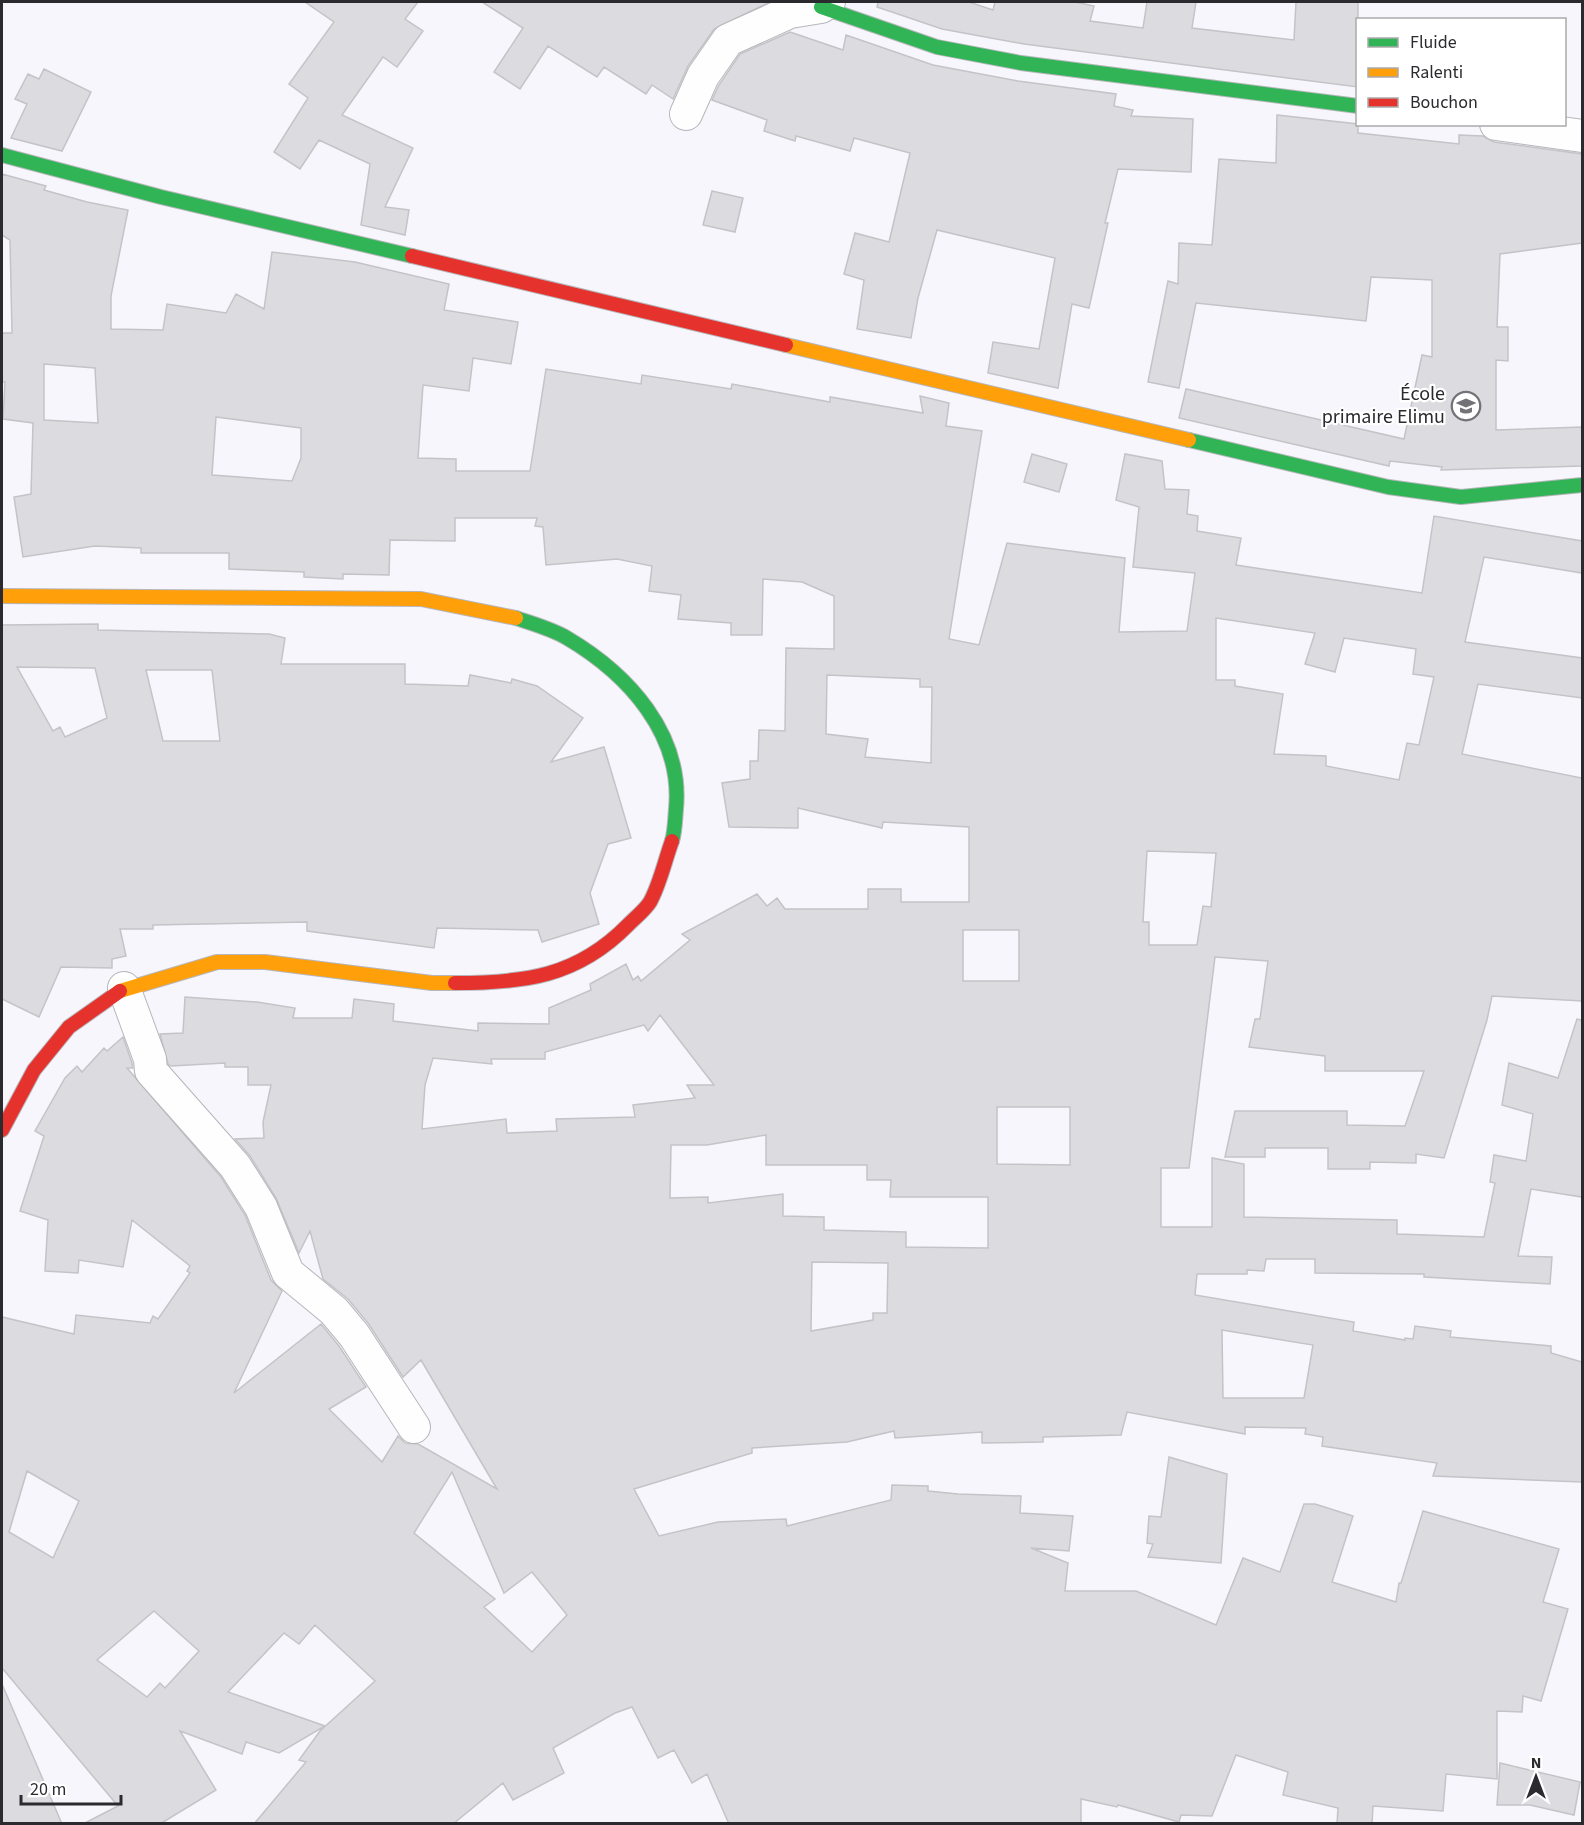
<svg xmlns="http://www.w3.org/2000/svg" width="1584" height="1825" viewBox="0 0 1584 1825" font-family="'Source Sans 3',sans-serif">
<style>
.building{fill:#dcdce0;stroke:#c3c3c8;stroke-width:1.5;fill-rule:evenodd}
.lines{fill:none;stroke-linecap:round;stroke-linejoin:round}
.street-casing{stroke:#b6b6bb;stroke-width:34}
.fast-casing{stroke:#b6b6bb;stroke-width:16}
.slow-casing{stroke:#b6b6bb;stroke-width:16}
.jam-casing{stroke:#b6b6bb;stroke-width:16}
.street{stroke:#fefeff;stroke-width:32}
.fast{stroke:#30b455;stroke-width:14}
.slow{stroke:#ff9f0a;stroke-width:14}
.jam{stroke:#e5322d;stroke-width:14}
.labels{text-anchor:middle;dominant-baseline:central;stroke-width:4.5;stroke-linejoin:round;paint-order:stroke}
.poi-label{font-size:20px;fill:#2b2b2f;stroke:#fff;text-anchor:end}
</style>
<rect width="100%" height="100%" fill="#f6f6fc"/>
<path class="building" d="M305,2h113l-13,17 18,12 -26,36 -14,-10 -41,58 71,33 -28,59 24,3 -4,25 -44,-10 9,-61 -51,-24 -19,29 -26,-17 34,-54 -19,-14 45,-62z
M482,2h288l-56,27 -26,37 -15,33 -21,-14 -6,9 -42,-27 -7,10 -49,-31 -28,43 -26,-17 29,-44z
M878,2h91l24,8 2,-8h80l19,4 -4,15 53,7 4,-26h49l-4,26 102,12 2,-38h62v85l-334,-43 -82,-15 -65,-22z
M790,32l53,18 3,-15 87,30 85,16 98,13 -2,12 19,4 -2,6 62,3 -2,53 -73,-3 -13,54h3l-19,85 -17,-4 -14,84 -70,-15 5,-31 46,7 16,-91 -118,-28 -19,68 -7,40 -54,-9 7,-49 -20,-6 11,-41 34,9 21,-89 -56,-15 -4,13 -54,-15 -1,5 -31,-10 3,-11 -55,-20 7,-15 21,-31z
M44,69l47,23 -29,59 -51,-13 16,-34 -12,-5 13,-25 11,5z
M1277,115l81,9v9l101,11v-9l24,1 11,6 88,12v89l-82,11 -3,73h11v34l-12,-1v70l86,-3v39l-141,4 1,-3 -52,-6 -1,5 -210,-48 7,-29 218,50 18,-84 10,2v-77l-61,-3 -5,44 -170,-18 -17,85 -31,-6 20,-101 10,3 1,-41 33,2 7,-86 57,4z
M2,174l44,12 -2,4 43,12 41,8 -17,86v33l52,1 4,-26 59,9 10,-19 28,15 8,-57 83,10 94,22 -5,26 74,12 -7,42 -38,-6 -4,33 -46,-6 -5,73 38,1v12h74l16,-102 95,15 1,-9 89,14 1,-5 98,18v-5l93,16 -3,-17 29,7 -3,23 36,5 -33,208 30,6 28,-102 118,15 -6,74 68,-1 8,-58 -62,-6 6,-60 -23,-7 9,-46 37,7 3,28 24,1 -2,24 11,2 -1,15 44,7 -5,27 186,28 12,-77 148,25v32l-98,-16 -19,85 117,16v40l-104,-14 -16,70 120,24v223l-90,-5 -5,24 -43,138 -28,-4v9l-46,-1v7h-42v-21h-63v9h-40l10,-46h112v14l58,1 19,-55h-99v-15l-76,-9 6,-28h5l8,-58 -53,-4 -26,211h-28v59h51v-69l32,6v53l153,3v14l87,3 11,-54 -5,-1 4,-27 32,6 7,-47 -31,-9 7,-42 49,15 19,-59 5,1v177l-51,-8 -13,67 34,1 -2,27 -126,-7v-3l-109,-1v-14h-49l-2,12 -17,-1v4h-50l-2,21 159,27 -1,9 52,9v-2l8,1 2,-13 36,5 -1,6 101,9v7l31,9v120l-149,-6 4,-13 -115,-17 1,-9 -18,-3 1,-6 -61,-1v7l-118,-22 -6,23 -78,2v5l-61,1v-11l-87,6 -1,-7 -47,11 -95,6v5l-118,36 25,47 59,-14 68,-3 1,7 104,-26 1,-15 36,1v5l30,3 63,2 -1,17 53,3 -4,35 -38,-3 37,15 -3,28h71l80,34 27,-67 37,14 24,-68h11l38,12 -21,66 64,20 3,-19h2l22,-72 136,38 -16,53 25,7 -27,92 -18,-5 -1,16 -25,-1v68l-51,-5 -3,37 -70,-5 -1,18h-35l1,-16 -55,-13 5,-23 -52,-17 -24,61 -31,-1 -2,7 -61,-17 -1,2 -36,-8v25h-352l-22,-50 -15,9 -18,-33 -16,8 -26,-51 -17,6 -62,35 11,25 -51,27 -10,-17 -50,41h-199l52,-62 -7,-2 21,-29 55,-50 -60,-56 -16,19 -15,-11 -56,59 97,34 -46,27 -33,-11 -4,12 -62,-23 36,59 -56,34h-77l35,-18 -116,-138v-351l72,17 2,-19 74,8 3,-7 5,3 32,-46 -3,-2 3,-5 -58,-46 -9,47 -44,-7 -1,13 -33,-2 3,-51 -28,-9 24,-75 -9,-5 30,-53 12,-12 5,6 22,-24 3,3 16,-14 9,26 1,5h-6l94,109 24,38 26,65 11,11 -48,102 87,-69 18,22 27,41 -37,22 53,53 16,-26 7,7 13,1 79,45 -76,-129 -18,17 -35,-54 -20,-24 -25,-20 -13,-48 -11,22 -23,-55 -26,-42 -15,-17 29,-1 -1,-16 8,-37h-23v-18h-23v-4l-54,3 -3,-2 -8,-30 23,-1 2,-36 72,5 38,6 -2,10h59l2,-19 40,5 -1,17 85,10v-8l71,1v-16l42,-18 -1,-6 36,-20 7,16 5,-4 3,5 49,-41 -8,-6 75,-40 10,12 10,-8 8,11h83v-20h33v13h68v-75l-86,-5 -1,6 -84,-20v20l-69,-1 -7,-44 28,-4v-18h8l1,-31 26,1 1,-83 48,1v-53l-32,-14 -39,-3 -1,56h-31v-12l-53,-4 3,-24 -32,-4 3,-25 -35,-7 -71,6 -3,-38 -8,-1 2,-8h-82v23l-65,-1 -1,35 -46,-1v5l-39,-2v-5l-75,-3v-16h-88v-5l-46,-2 -72,11 -9,-60 17,-3 2,-71 -30,-4 2,-37h-3v-49h10l-2,-93 -8,-5zM44,364l51,4 3,55 -54,-3zM216,417l85,11v30l-9,23 -80,-6zM1216,618l99,15 -10,31 30,8 9,-34 72,11 -3,25 21,3 -15,68 -12,-2 -8,37 -73,-14v-10l-52,-2 9,-60 -48,-8v-6h-19zM827,675l93,4v8h12l-1,76 -66,-6 3,-18 -42,-5zM1147,851l69,2 -5,54 -8,-1 -6,39h-48v-23h-6zM963,930h56v51h-56zM660,1015l54,70h-27l8,13 -62,7 2,12 -79,2 1,12 -50,2 -1,-14 -84,10 3,-44 8,-27 59,6 -1,-5h54v-7l99,-27 4,6zM997,1107h73v58l-73,-1zM766,1135v30h101v15h24l-1,17h98v51l-82,-1v-15l-82,-2v-13l-41,-1v-22l-75,9v-6l-38,1 1,-53h36zM812,1262l76,1 -1,50h-14v7l-62,11zM1222,1330l91,15 -9,53h-81zM27,1471l52,30 -26,57 -44,-26zM452,1472l52,121 28,-21 35,43 -35,37 -48,-45 11,-8 -81,-66zM154,1611l45,40 -34,37 -5,-5 -13,14 -50,-37z
M712,191l31,7 -8,34 -32,-7z
M1032,454l35,10 -8,28 -35,-10z
M98,624v6l171,4 16,4 -4,26h124v20l63,2 2,-11 41,8 1,-4 25,7 46,32 -32,44 53,-15 27,91 -23,6 -18,49 9,31 -57,18 -4,-12 -101,-2 -3,20 -127,-17v-9l-154,3v4h-33l6,27 -14,3v9l-51,-1 -22,50 -37,-18v-374zM17,667l78,1 12,50 -42,19 -5,-10 -7,4zM146,670h66l8,71h-57z
M1169,1457l58,17 -6,89 -73,-6 5,-13 -6,-1 2,-27 12,1z
M2,1684l60,140h-60z
M1500,1763l80,19 -6,33 -44,-10h-33z"/>
<g class="lines">
<g class="street-casing">
<path id="street" d="M686,114l17,-38 25,-36 62,-28 31,-5 8,-5
M1496,124l86,12
M124,988l26,71 1,12 84,95 26,41 27,66 46,38 20,24 60,92"/>
</g>
<g class="fast-casing">
<path id="fast" d="M821,7l116,40 84,16 337,43
M2,155l159,42 251,59
M1189,440l199,47 73,10 121,-12
M516,618c17,6 36,11 51,20 61,36 116,96 109,171 -1,11 -1,22 -4,32"/>
</g>
<g class="slow-casing">
<path id="slow" d="M786,345l403,95
M2,596l419,3 95,19
M120,991l97,-29h48l167,21h23"/>
</g>
<g class="jam-casing">
<path id="jam" d="M412,256l374,89
M455,983c69,0 122,-6 173,-58 7,-7 17,-15 22,-23 10,-18 15,-42 22,-61
M2,1130l32,-60 35,-43 51,-36"/>
</g>
<use href="#street" class="street"/>
<use href="#fast" class="fast"/>
<use href="#slow" class="slow"/>
<use href="#jam" class="jam"/>
</g>
<defs>
<g id="school-ring" transform="scale(1.5)"><circle r="9.5" fill="#fff" stroke="#727277" stroke-width="1.5"/><path d="M0-5L7-2L0 1L-7-2ZM-4 1L0 2.5L4 1V4Q0 6-4 4Z" fill="#727277"/></g>
</defs>
<g fill-rule="evenodd">
<use href="#school-ring" x="1466" y="406"/>
</g>
<g class="labels">
<g class="poi-label">
<text x="1445" y="394">École<tspan x="1445" dy="23">primaire Elimu</tspan></text>
</g>
</g>
<rect width="1584" height="1825" fill="none" stroke="#2b2b2f" stroke-width="6"/>
<rect x="1356" y="18" width="210" height="108" fill="#ffffff" stroke="#aaaaac" stroke-width="1.5"/>
<rect x="1368" y="38" width="30" height="9" fill="#30b455" stroke="#aaaaac" stroke-width="1.5"/>
<text x="1410" y="48" font-size="18" fill="#2b2b2f">Fluide</text>
<rect x="1368" y="68" width="30" height="9" fill="#ff9f0a" stroke="#aaaaac" stroke-width="1.5"/>
<text x="1410" y="78" font-size="18" fill="#2b2b2f">Ralenti</text>
<rect x="1368" y="98" width="30" height="9" fill="#e5322d" stroke="#aaaaac" stroke-width="1.5"/>
<text x="1410" y="108" font-size="18" fill="#2b2b2f">Bouchon</text>
<g transform="translate(1536 1777)" stroke="#ffffff" stroke-width="4.5" paint-order="stroke">
<path d="M0-4.5L10 22L0 15L-10 22Z" fill="#2b2b2f"/>
<text y="-9" font-size="16" font-weight="bold" text-anchor="middle" fill="#2b2b2f">N</text>
</g>
<path d="M21 1795v9h100v-9" fill="none" stroke="#2b2b2f" stroke-width="3"/>
<text x="30" y="1795" font-size="18" fill="#2b2b2f" stroke="#ffffff" stroke-width="4.5" paint-order="stroke">20 m</text>
</svg>
